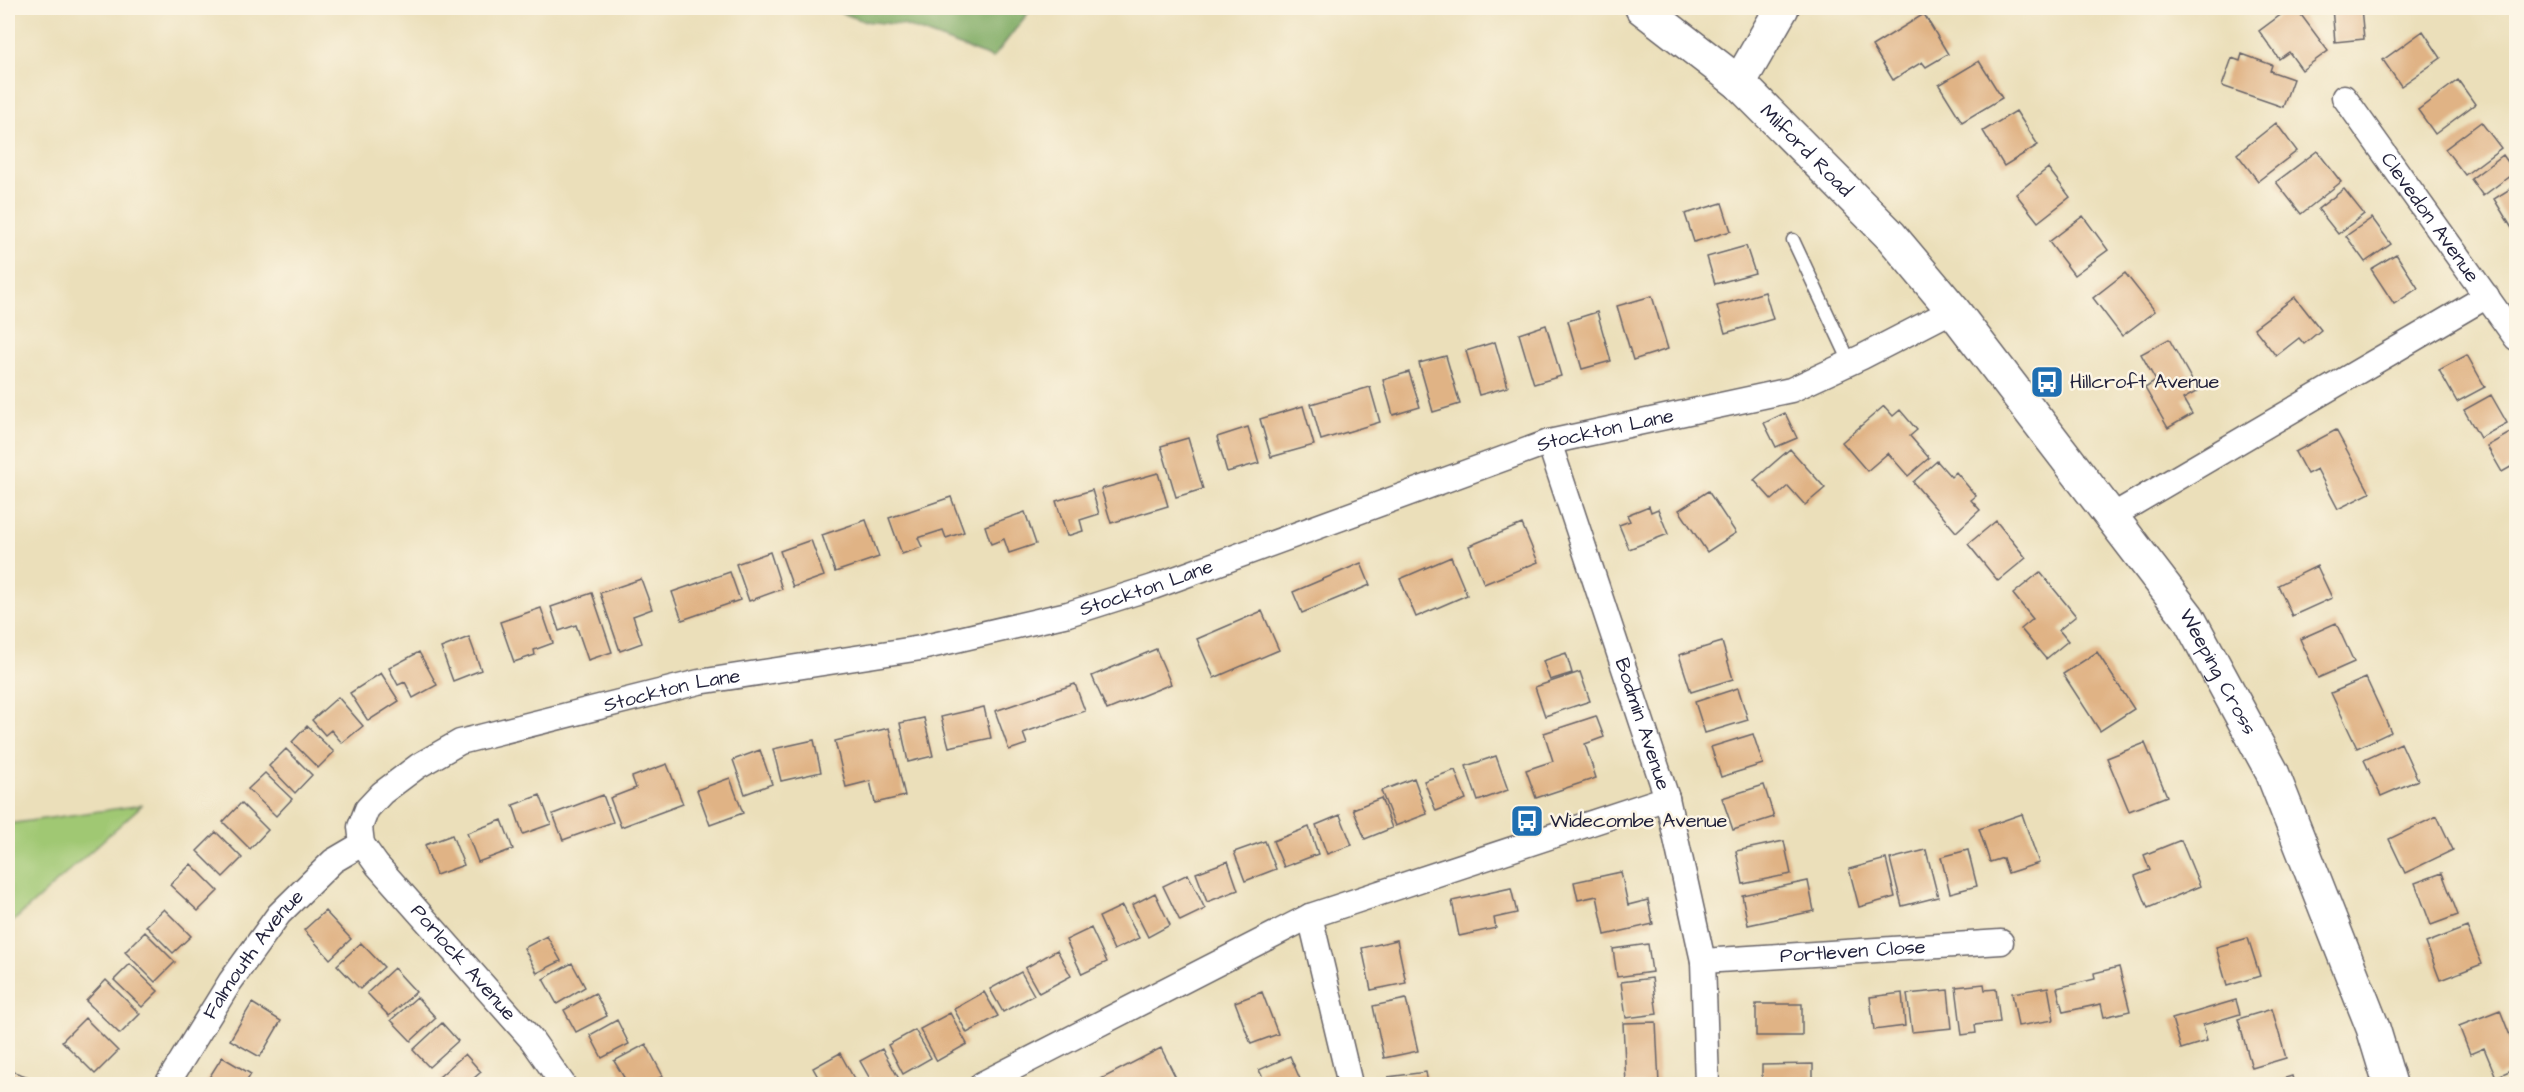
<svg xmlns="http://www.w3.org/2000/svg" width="2524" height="1092" viewBox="0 0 2524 1092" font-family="'Architects Daughter',sans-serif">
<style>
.green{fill:#a0c873;stroke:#617557;stroke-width:1.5}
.forest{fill:#80ac65;stroke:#516750;stroke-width:1.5}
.building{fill:#e0b385}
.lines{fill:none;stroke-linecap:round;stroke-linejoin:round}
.lane-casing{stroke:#686467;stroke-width:15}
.street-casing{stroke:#686467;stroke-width:27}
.secondary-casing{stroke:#686467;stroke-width:36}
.highway-casing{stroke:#686467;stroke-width:36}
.lane{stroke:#fff;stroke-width:12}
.street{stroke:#fff;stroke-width:24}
.secondary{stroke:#fff;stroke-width:33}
.highway{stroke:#fff;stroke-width:33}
.labels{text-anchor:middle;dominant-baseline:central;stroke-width:5;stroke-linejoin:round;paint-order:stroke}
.street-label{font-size:20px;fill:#22223b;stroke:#fcf5e5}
.poi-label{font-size:20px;fill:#22223b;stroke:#fcf5e5;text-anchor:start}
</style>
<rect width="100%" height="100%" fill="#fcf5e5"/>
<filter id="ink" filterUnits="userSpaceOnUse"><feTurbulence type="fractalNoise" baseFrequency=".0167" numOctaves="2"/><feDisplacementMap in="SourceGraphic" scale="12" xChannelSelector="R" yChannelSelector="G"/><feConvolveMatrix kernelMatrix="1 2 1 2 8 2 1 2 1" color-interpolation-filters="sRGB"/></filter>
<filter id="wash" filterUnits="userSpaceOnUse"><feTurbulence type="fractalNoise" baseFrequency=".008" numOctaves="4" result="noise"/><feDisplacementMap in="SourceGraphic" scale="24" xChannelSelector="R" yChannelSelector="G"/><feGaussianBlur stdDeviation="1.35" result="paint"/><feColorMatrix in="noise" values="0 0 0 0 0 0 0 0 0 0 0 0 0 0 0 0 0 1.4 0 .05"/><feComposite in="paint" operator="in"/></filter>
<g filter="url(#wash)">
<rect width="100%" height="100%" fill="#ebdfba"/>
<path class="green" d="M142,805l-134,121v-102z"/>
<path class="forest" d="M829,8h203l-39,50 -90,-33 -40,-4z"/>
<g id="blocks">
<path class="building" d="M2290,8h6l32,43 -26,19 -13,-18 -10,7 -20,-28z
M2332,8h29l3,31 -29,3z
M1924,14l24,40 -22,13 -4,-5 -29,18 -21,-34z
M2423,31l18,27 -40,28 -18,-26z
M2242,54l30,11 -2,6 23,8 -10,28 -61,-21 10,-28 8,3z
M1979,61l23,37 -40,24 -23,-37z
M2458,80l17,24 -40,30 -17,-24z
M2016,111l22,34 -34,21 -21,-35z
M2481,122l20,26 -36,27 -20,-26z
M2276,123l21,28 -39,30 -21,-27z
M2317,151l24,31 -40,32 -25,-32z
M2503,155l12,17 -32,24 -12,-17z
M2048,168l22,29 -32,25 -22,-28z
M2516,185v42l-3,3 -19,-31z
M2344,189l20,25 -26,20 -20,-25z
M1722,203l9,28 -37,11 -9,-28z
M2083,216l25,34 -34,25 -25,-33z
M2372,218l19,26 -26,18 -19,-26z
M1746,246l9,27 -40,11 -8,-27z
M2396,254l22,34 -24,16 -23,-35z
M2125,273l30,38 -33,25 -29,-38z
M1765,292l8,27 -48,14 -8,-27z
M1652,296l16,53 -35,11 -16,-54z
M2295,297l26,33 -17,14 -5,-6 -23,18 -22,-28z
M1597,312l14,49 -29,8 -14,-48z
M1546,325l15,51 -27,8 -15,-50z
M2169,339l29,52 -15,8 9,15 -24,14 -23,-40 11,-7 -15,-27z
M1495,342l13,45 -29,8 -13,-44z
M2467,355l18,32 -28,15 -18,-32z
M1446,356l14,48 -27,8 -14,-49z
M1409,372l11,35 -27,8 -10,-35z
M1370,387l10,35 -59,18 -10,-36z
M2491,395l16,28 -27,15 -16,-28z
M1303,406l11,39 -43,12 -11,-38z
M1884,406l9,10 7,-6 17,20 -7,6 19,22 -21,18 -20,-23 -21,18 -25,-29z
M1785,413l12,25 -21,9 -12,-24z
M1248,427l11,36 -32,9 -10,-35z
M2336,430l34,63 -32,16 -21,-40 -10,5 -12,-22z
M2515,430l1,34 -14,8 -15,-26z
M1188,438l15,51 -27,8 -15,-51z
M1790,449l35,39 -20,17 -17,-19 -16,14 -18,-20z
M1937,461l14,16 5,-5 20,24 -5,4 9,10 -24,22 -43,-50z
M1158,473l10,33 -57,17 -10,-34z
M1092,490l7,24 -19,6 3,11 -16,5 -11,-35z
M1708,491l28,42 -29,19 -28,-42z
M951,497l13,35 -18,6 -3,-8 -25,8 4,9 -20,7 -13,-36z
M1649,506l2,6 7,-3 10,25 -39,15 -10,-24 11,-4 -3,-6z
M1025,512l11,32 -27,9 -5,-14 -13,5 -6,-18z
M866,520l13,37 -44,15 -13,-37z
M1996,521l30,37 -28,23 -30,-37z
M1522,524l16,38 -54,22 -15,-38z
M811,540l13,36 -31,11 -13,-36z
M770,552l12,37 -33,12 -13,-37z
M1451,557l16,38 -51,22 -16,-38z
M1361,563l9,22 -68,28 -9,-21z
M2317,566l15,32 -40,18 -14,-31z
M730,572l10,28 -58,20 -10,-28z
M2040,572l36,44 -17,14 9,11 -22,18 -25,-30 12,-10 -20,-25z
M641,579l11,30 -19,7 9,27 -22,8 -20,-58z
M592,593l20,59 -24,8 -12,-35 -17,6 -8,-24z
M541,608l12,35 -19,7 1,5 -21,7 -14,-40z
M1262,611l17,39 -65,28 -17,-39z
M2336,623l18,39 -36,16 -18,-39z
M469,637l12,33 -28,11 -12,-33z
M1722,642l11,37 -42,13 -12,-37z
M1156,649l15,35 -64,26 -15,-34z
M419,652l18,33 -24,13 -8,-16 -7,3 -9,-17z
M2097,652l37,57 -34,22 -37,-57z
M1566,653l6,20 -22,7 -7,-19z
M1580,672l10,29 -45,15 -10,-29z
M381,673l18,28 -31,20 -18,-28z
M2366,678l25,54 -34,16 -26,-55z
M1075,684l10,27 -62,22 4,11 -18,6 -14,-39z
M1738,688l10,32 -43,13 -10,-31z
M338,697l25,29 -21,17 -11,-13 -6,5 -13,-15z
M984,707l7,31 -42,9 -8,-30z
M1596,716l8,21 -19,7 11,34 -60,20 -10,-28 27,-9 -9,-28z
M924,718l9,38 -25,6 -8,-39z
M307,726l27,26 -16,16 -26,-26z
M889,728l16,68 -30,7 -5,-22 -24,6 -11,-46z
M1753,734l10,30 -42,13 -10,-30z
M814,740l7,32 -40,9 -8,-32z
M2145,743l22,53 -38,15 -22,-53z
M2401,743l17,37 -37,16 -17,-36z
M286,749l26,26 -17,18 -26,-27z
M760,750l12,34 -27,10 -12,-34z
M1496,756l12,34 -30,11 -12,-35z
M667,764l16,40 -62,23 -11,-29 26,-10 -4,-11z
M1455,770l11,29 -30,12 -12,-30z
M265,773l27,26 -16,17 -28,-27z
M730,778l13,35 -33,12 -13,-35z
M1414,778l13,36 -32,12 -14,-35z
M1764,785l10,32 -41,13 -11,-32z
M540,795l11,29 -28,10 -10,-29z
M603,795l10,27 -50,18 -10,-26z
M1381,798l11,30 -27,11 -12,-30z
M241,803l27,27 -18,19 -27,-27z
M2022,814l17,49 -31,10 -5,-15 -13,4 -11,-33z
M1340,815l12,30 -25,9 -11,-29z
M2437,816l16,34 -48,23 -16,-34z
M502,820l11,29 -35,13 -11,-29z
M1309,827l9,27 -34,13 -11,-26z
M216,832l26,26 -19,19 -26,-26z
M452,835l12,30 -28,10 -11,-30z
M2181,840l19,46 -52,22 -13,-32 15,-6 -6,-15z
M1265,841l11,28 -31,12 -11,-29z
M1784,841l7,33 -48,10 -7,-33z
M1926,850l12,47 -36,9 -12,-47z
M1968,850l9,36 -27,7 -9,-36z
M1886,859l9,38 -36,10 -10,-38z
M1228,861l10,29 -31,12 -11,-29z
M191,864l27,27 -20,20 -28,-26z
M1621,872l7,33 20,-5 5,24 -48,11 -8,-39 -19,4 -4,-18z
M2442,873l16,42 -27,10 -16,-42z
M1188,874l17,35 -25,12 -17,-35z
M1808,881l6,30 -66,14 -6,-30z
M1511,888l6,25 -23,5 2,10 -37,8 -7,-35z
M1155,893l15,32 -22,12 -16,-32z
M1122,906l17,32 -25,12 -15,-33z
M164,909l27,27 -18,17 -27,-27z
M325,911l26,28 -21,20 -26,-29z
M2467,927l15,37 -42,16 -14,-37z
M1091,928l16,34 -25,12 -16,-34z
M145,932l30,30 -20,20 -30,-30z
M547,936l14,25 -24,12 -13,-25z
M2248,938l12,38 -33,10 -11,-39z
M1397,940l9,43 -35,7 -9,-42z
M361,943l23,24 -24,22 -23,-24z
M1648,944l4,28 -35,5 -4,-28z
M1057,950l14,26 -32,17 -14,-25z
M572,963l13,24 -28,17 -14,-25z
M130,964l28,27 -16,16 -28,-27z
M2119,967l11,44 -26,6 -3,-13 -38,8 -6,-24 38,-9 -1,-6z
M394,968l22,24 -27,24 -22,-23z
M1021,972l13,23 -31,17 -13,-23z
M1652,978l5,36 -31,4 -5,-36z
M106,980l34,34 -20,20 -34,-33z
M1984,984l1,6 11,-1 4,33 -25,3 1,8 -14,2 -6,-48z
M2048,987l6,33 -36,6 -6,-33z
M1948,990l4,38 -40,4 -5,-38z
M984,992l14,24 -31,17 -13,-24z
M1262,992l16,42 -27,10 -16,-42z
M595,993l12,23 -31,16 -12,-22z
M1902,993l3,33 -31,4 -4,-33z
M417,997l19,21 -25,23 -20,-21z
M1406,999l12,52 -34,7 -11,-52z
M2236,1000l4,14 -37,11 4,16 -26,8 -9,-30z
M252,1003l29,18 -21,36 -30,-17z
M1756,1004h46v32h-46z
M2272,1009l14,49 -34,10 -14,-49z
M2500,1010l16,41v17l-20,9 -12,-29 -14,6 -11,-28z
M950,1013l17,31 -30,17 -17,-32z
M85,1018l33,33 -23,23 -33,-33z
M617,1020l12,24 -27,14 -12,-23z
M1656,1022l3,62h-33l-3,-61z
M442,1023l16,18 -29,26 -16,-17z
M915,1030l16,28 -28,16 -15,-29z
M646,1044l17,32 -16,8h-19l-14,-23z
M1161,1048l16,32 -8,4h-65l-3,-5z
M882,1049l17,30 -10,5h-16l-13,-23z
M840,1053l17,31h-35l-9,-16z
M465,1054l16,18 -14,12h-21l-7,-7z
M1290,1056l10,23 -13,5h-21l-7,-14z
M222,1057l29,17 -6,10h-40z
M1813,1064v20h-51v-19z
M8,1070l27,9 -2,5h-25z
M1426,1072l2,12h-39l-1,-7z
M2292,1076l2,8h-28z"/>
</g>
</g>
<g filter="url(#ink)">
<use href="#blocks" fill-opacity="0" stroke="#686467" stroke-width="1.5"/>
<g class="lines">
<g class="lane-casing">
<path id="lane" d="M1793,240l57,122"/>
</g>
<g class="street-casing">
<g id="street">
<path id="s1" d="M2344,97l172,241"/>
<path id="s2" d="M1549,442l118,356 36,163 4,123"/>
<path d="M2112,516l375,-220"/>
<path id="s3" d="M362,844l-2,-17 7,-18 15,-16 36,-27 42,-24 239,-60 222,-34 147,-34 85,-27 396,-145 242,-52 71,-33 91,-47"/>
<path id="s4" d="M362,844l15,21 155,175 31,44"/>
<path d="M1310,916l40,168"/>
<path id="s5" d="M1703,961l298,-19"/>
<path id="s6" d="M167,1084l63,-102 49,-68 54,-53 29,-17"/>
<path d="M982,1084l328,-168 357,-118"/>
</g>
</g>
<g class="secondary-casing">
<path id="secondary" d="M1739,83l43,-75"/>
</g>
<g class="highway-casing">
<g id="highway">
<path id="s7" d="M1642,8l97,75 152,153 62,74 235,307 84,155 101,256 17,56"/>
</g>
</g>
<use href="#lane" class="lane"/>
<use href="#street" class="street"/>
<use href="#secondary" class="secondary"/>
<use href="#highway" class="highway"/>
</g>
</g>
<defs>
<g id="bus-square" transform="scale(1.725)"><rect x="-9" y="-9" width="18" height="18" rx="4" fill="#1f6fb2" stroke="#fcf5e5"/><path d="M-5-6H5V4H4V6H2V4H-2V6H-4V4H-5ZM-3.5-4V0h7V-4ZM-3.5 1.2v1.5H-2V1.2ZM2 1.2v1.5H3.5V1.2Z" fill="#fff"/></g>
</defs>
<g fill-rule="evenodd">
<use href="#bus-square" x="2047" y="382"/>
<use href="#bus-square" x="1527" y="821"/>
</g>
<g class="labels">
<g class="street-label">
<text stroke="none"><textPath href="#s7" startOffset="218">Milford Road</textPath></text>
<text stroke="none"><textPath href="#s1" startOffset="148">Clevedon Avenue</textPath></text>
<text stroke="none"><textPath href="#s3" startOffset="1342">Stockton Lane</textPath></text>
<text stroke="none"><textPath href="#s3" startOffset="856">Stockton Lane</textPath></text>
<text stroke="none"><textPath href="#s7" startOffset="884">Weeping Cross</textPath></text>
<text stroke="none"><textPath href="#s3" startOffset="370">Stockton Lane</textPath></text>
<text stroke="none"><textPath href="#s2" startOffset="297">Bodmin Avenue</textPath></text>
<text stroke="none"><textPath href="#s5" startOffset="150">Portleven Close</textPath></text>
<text stroke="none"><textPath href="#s6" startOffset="156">Falmouth Avenue</textPath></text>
<text stroke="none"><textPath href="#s4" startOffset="156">Porlock Avenue</textPath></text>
</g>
<g class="poi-label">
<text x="2070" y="382">Hillcroft Avenue</text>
<text x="1550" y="821">Widecombe Avenue</text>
</g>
</g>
<rect width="2524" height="1092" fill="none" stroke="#fcf5e5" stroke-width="30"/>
</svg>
